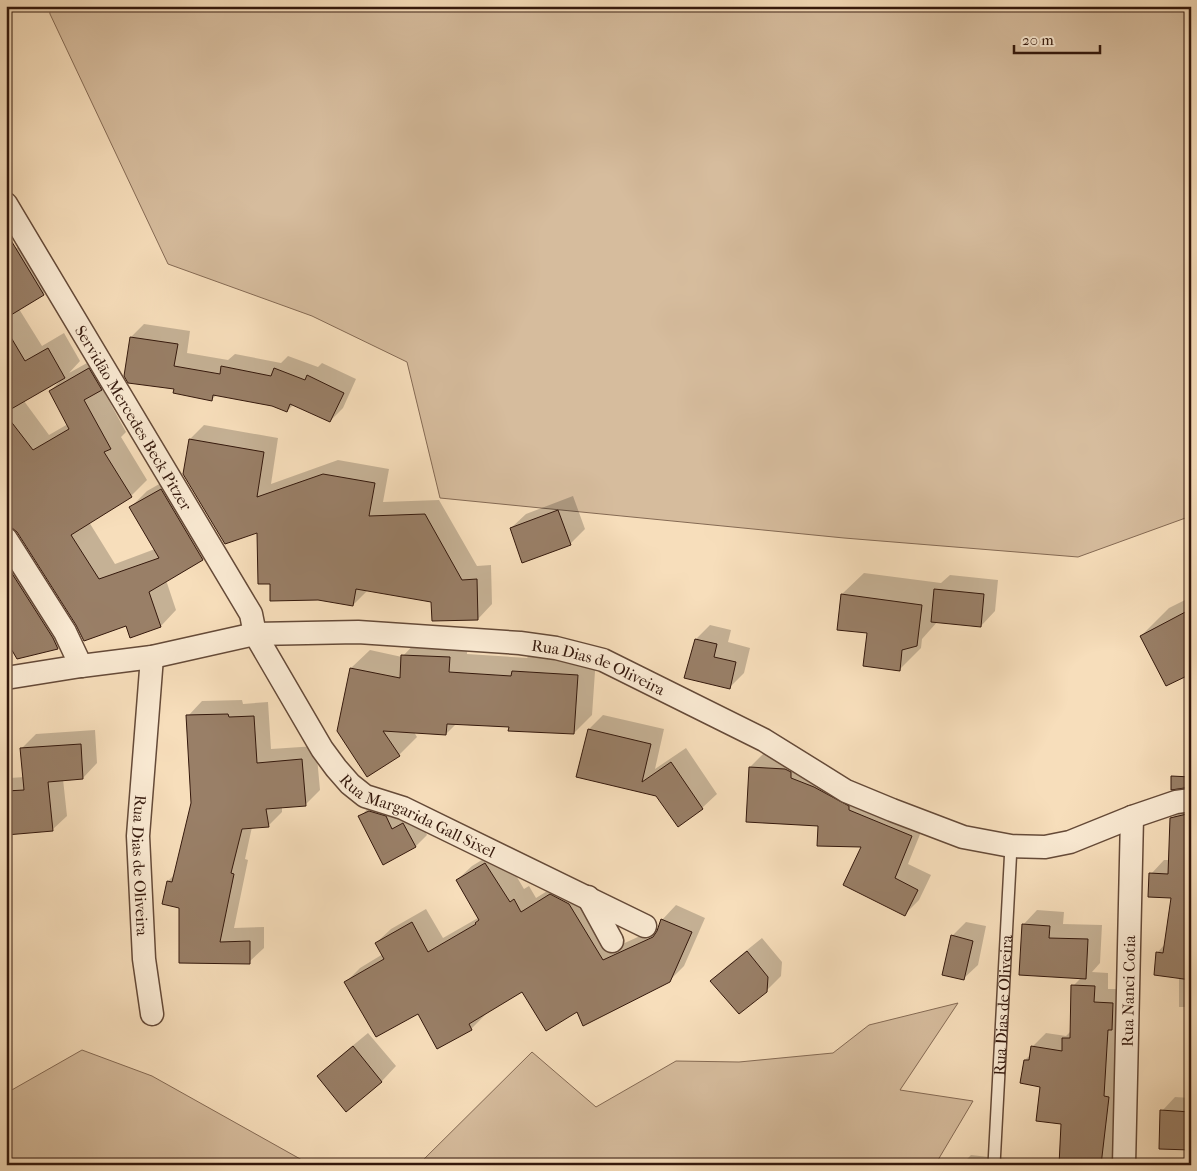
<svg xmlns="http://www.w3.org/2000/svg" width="1197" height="1171" viewBox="0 0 1197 1171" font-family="'IM FELL French Canon',serif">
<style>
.green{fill:#d6bc9d;stroke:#856a54}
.shadow{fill:#0003;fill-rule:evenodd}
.building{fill:#997f67;stroke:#34180c}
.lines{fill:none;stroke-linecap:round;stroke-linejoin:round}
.lane-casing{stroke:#654a38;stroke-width:14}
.street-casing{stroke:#654a38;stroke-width:25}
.lane{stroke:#faead3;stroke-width:11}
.street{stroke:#faead3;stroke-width:22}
.labels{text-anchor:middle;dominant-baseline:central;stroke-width:4;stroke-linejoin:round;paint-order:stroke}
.street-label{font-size:16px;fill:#34180c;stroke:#faead3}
</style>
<rect width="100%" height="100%" fill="#f7debb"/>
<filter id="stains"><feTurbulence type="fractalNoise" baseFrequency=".004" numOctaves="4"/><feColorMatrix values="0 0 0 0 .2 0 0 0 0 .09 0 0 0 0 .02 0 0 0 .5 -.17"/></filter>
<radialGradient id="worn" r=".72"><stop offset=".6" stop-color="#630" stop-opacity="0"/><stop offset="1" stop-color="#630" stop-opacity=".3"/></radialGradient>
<path class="green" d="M49,6h1142v510l-113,41 -234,-19 -404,-40 -33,-136 -95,-46 -144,-52 -118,-250z
M958,1003l-58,87 73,11 -38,64h-517l114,-113 64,55 80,-46 63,1 94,-9 36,-28z
M82,1050l70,26 159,89h-305v-70l4,-4z"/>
<path class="shadow" d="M35,237l24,41 -16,16 -24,15 23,37 22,-13 16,28 -11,12 36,-20 12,20 -15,15 24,44 -5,5 26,43 -16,16 -42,26 26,42 40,-15 -24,-42 16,-16 30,-17 41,69 -15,16 -37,21 10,30 -15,16 -84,-2 -59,-93 -12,-6 3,7 63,102 -14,14 -40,10 -12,-20v-384zM61,380l-11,11 18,33 -19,11 -25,-34z
M144,324l46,7 -3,22 41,7 7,-6 46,9 7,-7 30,11 4,-4 34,16 -13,29 -13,13 -36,-17 -7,7 -15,-5 -55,-11 -5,4 -37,-11 -44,-51z
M204,425l74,13 -7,46 67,-24 51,9 -6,33 56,-2 38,66 14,-1 1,39 -14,15 -46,-18 -64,-11 -15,15 -82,-22 -13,-51 -68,-93z
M573,496l12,33 -15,15 -59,-16 15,-14z
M864,573l77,10 9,-8 48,5 -3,31 -14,15 -43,-5 -16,18 -1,9 -22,22 -30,-38 -27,-38z
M1191,597v75l-50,-36 28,-28z
M710,625l21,5 -3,12 22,6 -6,25 -15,15 -43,-11 10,-38z
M421,637l47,2 -1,15 60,4 4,-5 65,4 -4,58 -18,18 -64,-7 -53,-3 -11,11 -32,-2 3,5 -18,18 -31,21 -17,-108 19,-18 32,7z
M242,700l1,4 25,-2 3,47 45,-3 4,44 -14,14 -24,3v5l-14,14 -16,1 -7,32 3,1 -14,68 30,-1v21l-15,14h-68l-1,-55 -12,-26 7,-7 17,-71 -4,-87 14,-15z
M603,715l61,14 -9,40 31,-21 31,46 -15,14 -24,17 -21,-31 -79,-18 11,-47z
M95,730l2,33 -14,15 -20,1 4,37 -15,14 -46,4v-53l4,-3 14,-1 -3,-28 15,-15z
M764,753l161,69 -17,42 23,11 -12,25 -14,14 -42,-68 -44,-21 -69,-58z
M1191,803v204h-12v-30l-22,-24 8,-9 7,-47 -21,-23 13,-14h5l2,-41 14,-14z
M371,805l44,7 12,23 -11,11 -56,-29z
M500,849l24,40 5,-3 7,12 29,-18 53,66 42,-19 2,-7 14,-15 29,13 -21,48 -15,15 -92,29 -54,-20 -38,23 1,1 -15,15 -53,-17 -72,-30 14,-14 23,-14 -7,-11 15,-14 35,-20 17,29 35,-20 -21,-38 15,-14z
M1037,910l27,2 -1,12 39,1 -2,38 -8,9 16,1v16h18l-6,176h-60l2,-42 -37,-63 6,-6 1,-7 14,-14 20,3 6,-6 1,-44 8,-8 -58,-53z
M966,922l20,4 -8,39 -15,14 -11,-43z
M762,938l20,24 -1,14 -15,15 -54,-10 14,-14z
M368,1033l28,33 -14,15 -36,29 -28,-34 15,-14z
M1175,1097l16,1v67h-5l2,-16 -26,-38z
M971,1155l35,4 -1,6h-44z"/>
<path class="building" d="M6,232l38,63 -38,23z
M6,329l19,32 23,-13 17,30 -59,34z
M130,337l48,7 -4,22 46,8 1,-8 50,10 3,-8 31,12 2,-5 37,18 -14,29 -40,-18 -3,8 -15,-6 -59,-11 -1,6 -39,-8 1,-4 -46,-6 -4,-7z
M89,368l13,22 -18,10 27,49 -7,3 28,45 -61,38 28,44 60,-21 -30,-51 32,-18 42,71 -54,32 12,35 -31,11 -4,-12 -42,15 -8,-16 -59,-93 -5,-4 -6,-2v-111l27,35 36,-21 -20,-38z
M189,439l75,13 -7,45 66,-23 52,9 -6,33 56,-2 37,66 15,-1 1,41 -46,1 -1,-19 -75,-13 -3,17 -35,-6 -48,1v-17h-12l-1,-51 -32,11 -42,-70z
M558,510l13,35 -49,18 -12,-35z
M6,564l47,74 5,11 -41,10 -11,-19z
M934,589l50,5 -3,33 -50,-5z
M841,594l81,11 -5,41 -15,4 -2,21 -37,-5 4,-33 -30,-3z
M1191,609v65l-25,12 -26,-50z
M695,639l22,5 -3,13 22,5 -6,27 -46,-11z
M401,655l49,2 -1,15 62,4 1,-5 66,4 -4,59 -66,-3 1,-4 -62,-3 -1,11 -63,-4 17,25 -33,21 -30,-46 13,-63 50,10z
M228,714l1,3 25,-1 3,47 45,-4 4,47 -40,3 3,18 -27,2 -11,44 3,1 -14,68 30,-1v23l-71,-1v-55l-17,-4 5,-23 5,1 19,-79 -5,-88z
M588,729l63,15 -9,38 29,-20 32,47 -25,18 -22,-31 -80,-19z
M81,744l2,35 -35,3 5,49 -47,4v-44l18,-1 -4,-42z
M749,767l36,2 6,3v6l23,9 35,19v4l63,26 -17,42 23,12 -13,26 -62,-31 18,-38 -44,-1 1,-20 -72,-4z
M1171,776l20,1v10l-20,3z
M369,811l17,5 6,13 11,-6 13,24 -33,18 -25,-49z
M1191,813v167l-37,-5 2,-23 7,1 8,-55 -23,-1 1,-24 19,1 2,-56z
M485,863l25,39 4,-3 7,13 29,-18 19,10 34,56 50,-23 4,-6 4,-12 31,13 -22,50 -87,44 -6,-14 -31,19 -24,-39 -53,32 3,6 -35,19 -19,-35 -42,23 -32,-55 40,-23 -9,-16 37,-21 16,30 48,-28 -1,-1 4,-3 -23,-40z
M1022,924l28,2 -1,12 39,1 -2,40 -67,-4z
M951,935l22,6 -9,39 -22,-5z
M747,951l21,26 -1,15 -28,22 -29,-33z
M1071,985l24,1 -1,16 19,1 -1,27h-4l-4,66 5,1 -8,68h-42l2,-41 -25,-3 4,-34 -20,-4 4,-23h5l2,-14 31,5v-13h8z
M353,1046l29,36 -36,30 -29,-36z
M1160,1110l31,2v38l-32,-1z"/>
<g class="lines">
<g class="lane-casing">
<g id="lane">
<path id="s1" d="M994,1165l17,-319"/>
</g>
</g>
<g class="street-casing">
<g id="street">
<path id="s2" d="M6,204l245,410 4,20 67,115 14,19 14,16 15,12 38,12 242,118"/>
<path d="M6,539l59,93 16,34"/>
<path id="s3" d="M152,657l-14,179 6,123 8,55"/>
<path id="s4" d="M6,678l75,-12 71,-9 103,-23 103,-2 162,11 36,5 47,12 161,80 82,51 46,19 71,27 48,9 34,1 25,-5 62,-25 44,-15 15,-2"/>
<path d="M588,897l24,44"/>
<path id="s5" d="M1124,1165l8,-348"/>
</g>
</g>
<use href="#lane" class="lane"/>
<use href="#street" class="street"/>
</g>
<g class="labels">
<g class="street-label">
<text stroke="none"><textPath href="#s2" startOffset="249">Servidão Mercedes Beck Pitzer</textPath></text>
<text stroke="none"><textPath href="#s4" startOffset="601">Rua Dias de Oliveira</textPath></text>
<text stroke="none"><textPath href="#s2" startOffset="751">Rua Margarida Gall Sixel</textPath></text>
<text stroke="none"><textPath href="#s3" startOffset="209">Rua Dias de Oliveira</textPath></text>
<text stroke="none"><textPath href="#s5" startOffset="174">Rua Nanci Cotia</textPath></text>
<text stroke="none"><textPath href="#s1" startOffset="160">Rua Dias de Oliveira</textPath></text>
</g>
</g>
<rect width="1197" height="1171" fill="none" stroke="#f7debb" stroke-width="25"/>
<rect x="8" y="8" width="1182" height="1156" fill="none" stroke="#34180c" stroke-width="2.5"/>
<rect x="12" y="12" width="1172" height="1146" fill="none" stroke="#34180c"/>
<path d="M1014 45v8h86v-8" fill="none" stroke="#34180c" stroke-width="2.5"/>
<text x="1022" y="45" font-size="15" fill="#34180c" stroke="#faead3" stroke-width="4" paint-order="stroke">20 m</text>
<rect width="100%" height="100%" filter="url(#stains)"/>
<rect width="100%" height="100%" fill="url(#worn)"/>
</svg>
